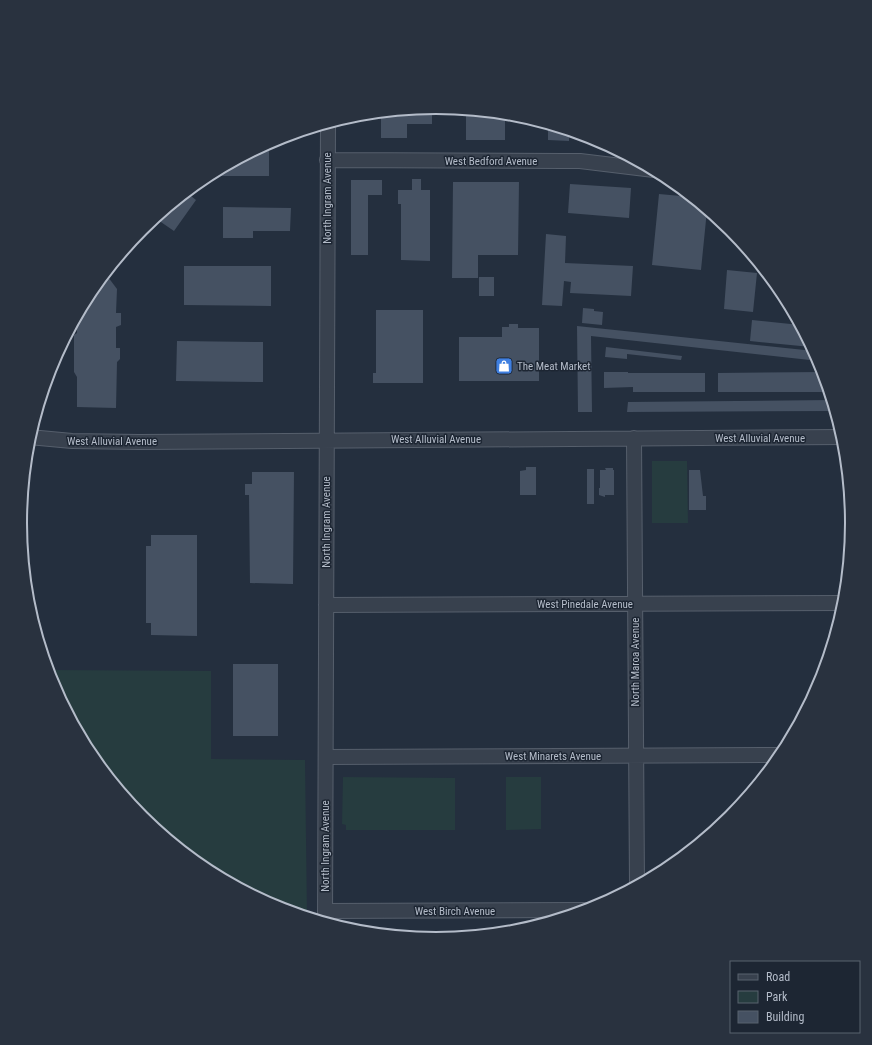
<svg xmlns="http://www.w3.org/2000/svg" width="872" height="1045" viewBox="0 0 872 1045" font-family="'Roboto Condensed',sans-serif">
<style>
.green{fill:#263c3f}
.building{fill:#455162}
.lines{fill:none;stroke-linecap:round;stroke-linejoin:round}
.minor-casing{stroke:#565f6c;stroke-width:16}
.minor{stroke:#38414e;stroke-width:14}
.labels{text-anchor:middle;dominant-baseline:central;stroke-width:3;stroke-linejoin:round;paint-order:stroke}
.street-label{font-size:11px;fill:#b4bcc9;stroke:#1d2633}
.poi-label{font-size:11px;fill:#b4bcc9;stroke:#1d2633;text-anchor:start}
.rim{fill:none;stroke:#b4bcc9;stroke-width:2}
</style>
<rect width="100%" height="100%" fill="#242f3e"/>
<path class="green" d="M652,461h35l1,62h-36z
M48,670l163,1v88l94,1 2,156 -30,-9 -72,-39 -63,-52 -52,-63 -38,-72z
M343,777l112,1v52h-109v-5l-4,-1z
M506,777h35v52l-35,1z"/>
<path class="building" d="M432,107v17h-25v14h-26v-26z
M466,109l39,4v27h-39z
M548,124l21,6v11l-21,-1z
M582,134l13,4v1l-13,-1z
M269,142v34h-64l17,-9z
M412,179h9v11h9v71l-29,-1v-56h-3v-14h14z
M351,180h31v15h-14v60h-17z
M453,182h66l-1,73h-40v23h-26z
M570,184l61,4 -2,30 -61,-5z
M186,192l10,8 -22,31 -19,-13z
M659,194l33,3 15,13 -6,60 -49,-5z
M223,207l68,1 -1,23h-37v7h-30z
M546,234l20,2 -1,27 68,3 -2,30 -61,-3 1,-11 -7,-1 -2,25 -20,-1z
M184,266h87v40l-87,-1z
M727,270l30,3 -4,39 -29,-3z
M105,273l12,16 -1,24h5v12l-5,2v21h4v11l-3,3 -1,46 -39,-1v-30l-3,-5v-37l3,-2v-18l13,-24z
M479,277h15v19h-15z
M583,308l11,1v2l9,1 -1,13 -20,-2z
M376,310h47v73h-50v-10h3z
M752,320l48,5 11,22 -61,-6z
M509,324h9v4h21v53h-80v-44h43v-10h7z
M577,326l237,25 5,10 -228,-25 1,76h-14z
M177,341l86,1v40l-87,-1z
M606,347l76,9 -1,4 -54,-6v5l-22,-2z
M604,372h24v1h77v19h-72v-5l-29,1z
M823,372l6,20h-111v-19z
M832,400l3,11 -208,1 1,-10z
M526,467h10v28h-16v-24l6,-1z
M605,468h8v2h1v25h-9v2l-6,-2v-7h1v-18h6z
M587,469h7v35h-7z
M689,470h11l3,26h3v14h-17z
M252,472h42l-1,112 -43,-1 -1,-88h-4v-11h7z
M151,535h46v101l-46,-1v-12h-5v-77h5z
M233,664h45v72h-45z"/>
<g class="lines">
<g class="minor-casing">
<path id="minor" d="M327,160l237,1h16l74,9
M29,437l43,4 67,1 704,-5
M634,438l3,447
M326,605l518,-2
M326,757l454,-2
M325,911l259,-1
M325,921l3,-798"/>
</g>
<use href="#minor" class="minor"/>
</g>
<defs>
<g id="shop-square" transform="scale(0.9)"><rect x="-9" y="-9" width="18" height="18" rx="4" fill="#3f7fe0" stroke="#1d2633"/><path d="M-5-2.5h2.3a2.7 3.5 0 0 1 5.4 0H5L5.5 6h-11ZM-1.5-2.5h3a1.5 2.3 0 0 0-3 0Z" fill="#fff"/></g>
</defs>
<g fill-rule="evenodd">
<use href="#shop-square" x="504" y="366"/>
</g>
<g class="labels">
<g class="street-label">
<text x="491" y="161">West Bedford Avenue</text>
<text transform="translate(327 198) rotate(-90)">North Ingram Avenue</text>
<text x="760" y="438">West Alluvial Avenue</text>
<text x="436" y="439">West Alluvial Avenue</text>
<text x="112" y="441">West Alluvial Avenue</text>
<text transform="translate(326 522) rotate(-90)">North Ingram Avenue</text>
<text x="585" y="604">West Pinedale Avenue</text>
<text transform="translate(635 662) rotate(-90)">North Maroa Avenue</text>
<text x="553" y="756">West Minarets Avenue</text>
<text transform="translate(325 846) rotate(-90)">North Ingram Avenue</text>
<text x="455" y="911">West Birch Avenue</text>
</g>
<g class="poi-label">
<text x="517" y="366">The Meat Market</text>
</g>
</g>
<path d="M0 0H872V1045H0ZM27 523a409 409 0 1 1 818 0a409 409 0 1 1-818 0Z" fill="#29323f" fill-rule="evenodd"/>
<path class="rim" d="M27 523a409 409 0 1 1 818 0a409 409 0 1 1-818 0Z"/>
<rect x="730" y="961" width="130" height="72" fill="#1d2633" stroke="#59626f"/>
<rect x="738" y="974" width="20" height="6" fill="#38414e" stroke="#59626f"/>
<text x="766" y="981" font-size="12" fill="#b4bcc9">Road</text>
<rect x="738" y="991" width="20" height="12" fill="#263c3f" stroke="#59626f"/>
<text x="766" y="1001" font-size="12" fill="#b4bcc9">Park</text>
<rect x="738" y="1011" width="20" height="12" fill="#455162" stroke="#59626f"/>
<text x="766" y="1021" font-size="12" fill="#b4bcc9">Building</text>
</svg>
